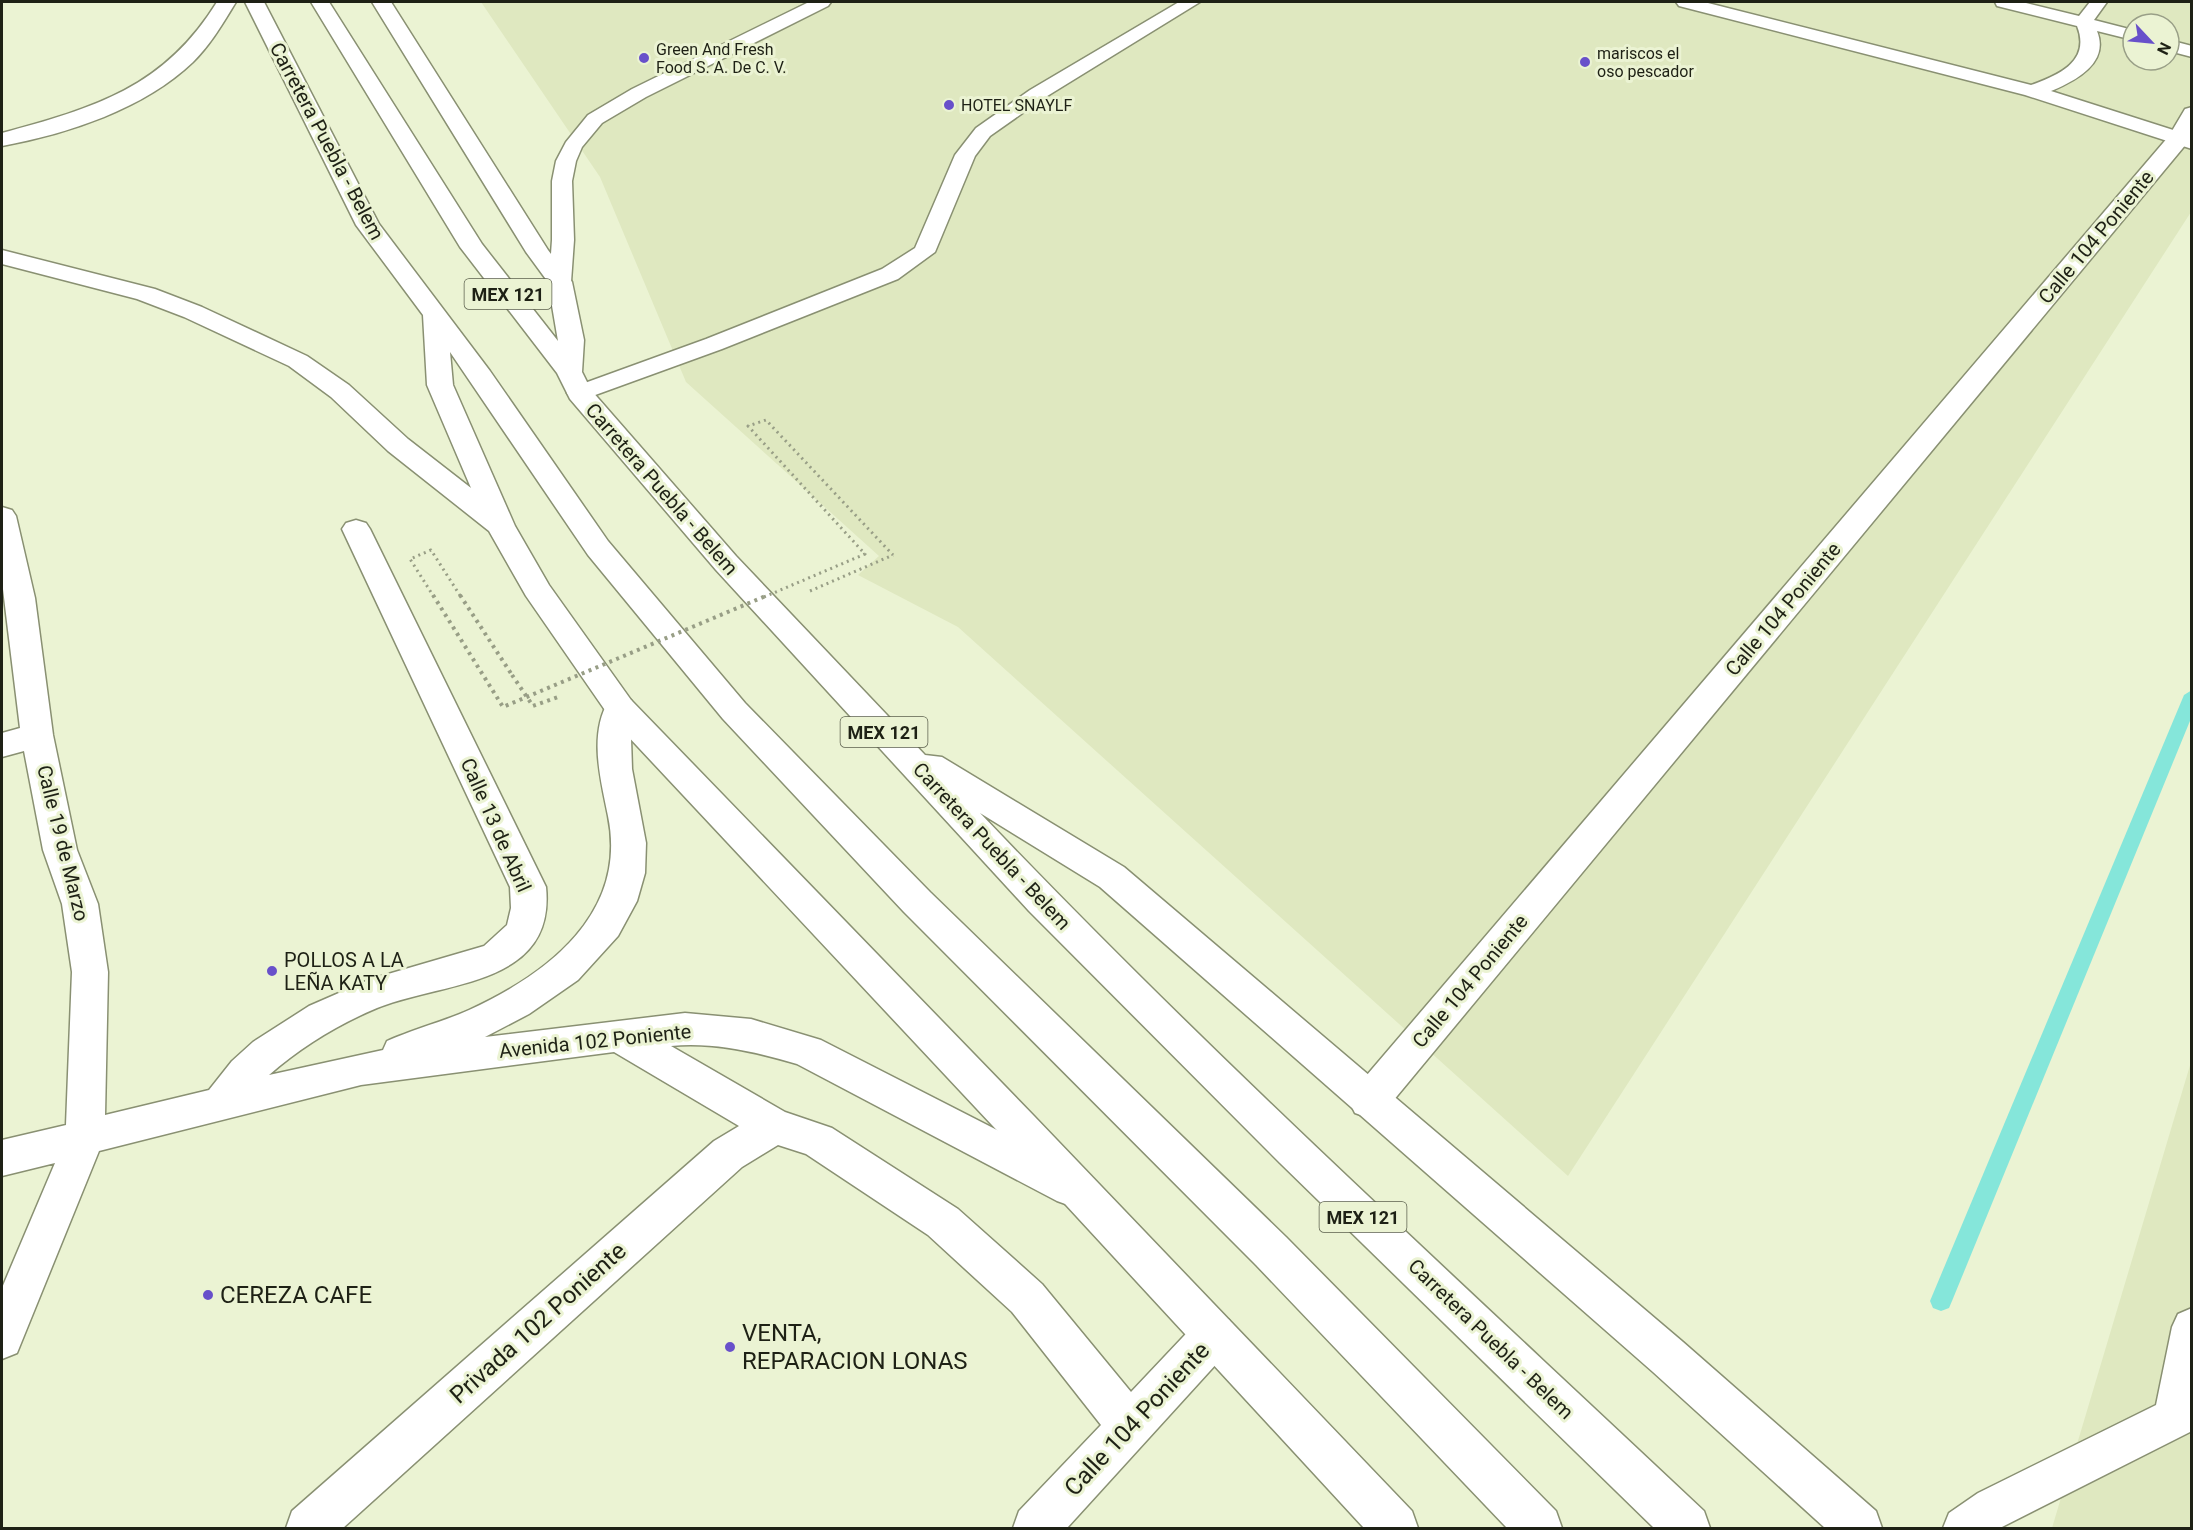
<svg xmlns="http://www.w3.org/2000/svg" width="2193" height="1530" viewBox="0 0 2193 1530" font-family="Roboto,sans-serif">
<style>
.built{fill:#dfe8c0;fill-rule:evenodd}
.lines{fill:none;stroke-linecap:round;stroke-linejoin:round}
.stream{fill:#85e6da;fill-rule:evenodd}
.lane-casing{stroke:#899072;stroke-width:3}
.street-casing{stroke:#899072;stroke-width:3}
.primary-casing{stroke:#899072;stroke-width:3}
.path-far1{stroke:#989e86;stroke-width:3;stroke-dasharray:2 4;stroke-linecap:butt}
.path{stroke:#989e86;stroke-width:4;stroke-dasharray:3 4.5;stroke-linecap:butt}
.lane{fill:#fff;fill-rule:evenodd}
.street{fill:#fff;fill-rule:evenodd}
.primary{fill:#fff;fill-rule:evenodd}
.path-bridge-far1{stroke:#989e86;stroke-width:3;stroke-dasharray:2 4;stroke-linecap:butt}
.path-bridge{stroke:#989e86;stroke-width:4;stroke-dasharray:3 4.5;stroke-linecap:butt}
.poi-dot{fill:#6850ca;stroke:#ebf3d3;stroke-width:2}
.labels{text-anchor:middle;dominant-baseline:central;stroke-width:6;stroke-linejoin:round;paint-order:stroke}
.far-poi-label{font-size:16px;fill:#1e2115;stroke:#ebf3d3;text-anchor:start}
.shield{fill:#ebf3d3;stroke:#5c604e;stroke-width:1.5}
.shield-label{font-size:18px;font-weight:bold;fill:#1e2115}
.street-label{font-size:20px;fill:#1e2115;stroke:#ebf3d3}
.poi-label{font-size:20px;fill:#1e2115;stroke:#ebf3d3;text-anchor:start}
.near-poi-label{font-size:24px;fill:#1e2115;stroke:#ebf3d3;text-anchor:start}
.near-street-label{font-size:24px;fill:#1e2115;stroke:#ebf3d3}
</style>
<rect width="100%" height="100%" fill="#ebf3d3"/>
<path class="built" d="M481,2h1710v210l-623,964 -610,-549 -100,-52 21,-19 -193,-174 -86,-205zM2133,24h36v36h-36z
M2191,1062v466h-139z"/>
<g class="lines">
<path class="stream" d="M2192,690v26l-240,585 -3,7 -8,3 -8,-3 -3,-7 254,-606z"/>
<g class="lane-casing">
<path id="lane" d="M809,2h22l-3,4 -182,91 -44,26 -20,24 -6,14 -4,20 2,59 -3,42 -3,5h-16l-3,-5 3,-42v-59l4,-20 10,-19 22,-27 44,-26z
M1179,2h21l-156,96 -54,38 -15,20 -40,96 -37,27 -176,70 -135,49h-16l-4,-5 4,-5 135,-49 176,-70 33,-21 40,-93 21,-27 54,-38z
M1676,2h28l327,83c28,-10 60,-24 46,-59l-80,-20 -2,-4h27l57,14 11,-14h17l-13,18 39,10v10l-36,-9c13,32 -22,50 -46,60l141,45v13l-167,-54 -346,-89z
M2169,40l23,6v11l-23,-6z
M2192,1308v123l-192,97h-57l6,-15 29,-20 178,-88 16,-78 6,-13z"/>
</g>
<g class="street-casing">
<path id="street" d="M2192,107v28l-5,8 -804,970 -14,5 -14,-5 -6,-12 6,-12 814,-953 16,-27z
M2,507l10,3 4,6 19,82 18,137 24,115 21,54 10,68 -3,143 104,-25 23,-29 21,-19 56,-36 62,-27 113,-33 23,-21 4,-17 -1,-21 -168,-358 4,-6 10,-3 10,3 4,6 176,358c10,100 -103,94 -169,121 -40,17 -76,39 -108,67l114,-25 4,-9c27,-12 55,-19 82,-31 79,-36 159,-97 139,-194 -7,-36 -20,-81 1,-116l11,-3 11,3 5,8 -5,30 1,31 14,74 -1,30 -8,28 -19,35 -40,44 -49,34 -44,23 200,-24 66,6 70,21 264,135 6,13 -6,13 -14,5 -14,-5 -260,-137c-41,-12 -83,-22 -126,-18l114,66 47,16 126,81 84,75 89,108 68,-72 15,-6 15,6 7,15 -7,15 -162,178h-54l6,-17 82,-86 -89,-113 -84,-77 -122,-81 -28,-9 -36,22 -399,361h-57l6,-17 422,-370 25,-15 -125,-74 -253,33 -262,66 -82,202 -15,6v-71l53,-125 -53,13v-36l64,-15 6,-153 -10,-68 -19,-54 -19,-99 -22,6v-24l18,-5 -18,-147z"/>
</g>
<g class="primary-casing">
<path id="primary" d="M217,2h19c-13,21 -25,42 -43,60 -49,47 -126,72 -191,84v-13c92,-25 162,-45 215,-131z
M245,2h19l115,222 111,147 118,170 137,162 185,189 356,345 270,274 6,17h-55l-251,-263 -352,-353 -181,-193 -135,-164 -138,-203 3,33 62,141 34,59 82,115 403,416 378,395 6,17h-54l-358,-388 -397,-424 -83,-120 -37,-65 -101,-80 -57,-54 -42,-31 -105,-49 -47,-18 -135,-35v-14l153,39 47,18 105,49 42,29 59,54 63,49 -44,-103 -4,-70 -67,-90z
M311,2h18l153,242 76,97 -10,-59 -22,-30 -154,-250h19l157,248 24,32 12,58 -2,32 9,18 145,166 189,199 17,2 182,110 559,475 193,169 6,17h-57l-172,-156 -553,-485 -120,-74c231,243 480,468 724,698l6,17h-56l-374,-365 -251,-252 -313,-341 -146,-171 -13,-26 -97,-126z"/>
</g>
<path class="path-far1" d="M810,591l83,-36"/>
<path class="path" d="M512,675l21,31 28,-10"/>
<use href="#lane" class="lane"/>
<use href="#street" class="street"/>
<use href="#primary" class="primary"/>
<path class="path-bridge-far1" d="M434,597l-24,-38 21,-9 30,47
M764,597l101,-43 -117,-128 18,-6 127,135"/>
<path class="path-bridge" d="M433,595l70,112 265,-112
M460,595l52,80"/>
</g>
<g class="poi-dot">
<circle cx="644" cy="58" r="6"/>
<circle cx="1585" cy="62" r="6"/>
<circle cx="949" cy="105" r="6"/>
<circle cx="272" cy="971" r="6"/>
<circle cx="208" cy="1295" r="6"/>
<circle cx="730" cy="1347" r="6"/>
</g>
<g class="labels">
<g class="far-poi-label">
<text x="656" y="49">Green And Fresh<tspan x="656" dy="18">Food S. A. De C. V.</tspan></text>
<text x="1597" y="53">mariscos el<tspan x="1597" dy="18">oso pescador</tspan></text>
<text x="961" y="105">HOTEL SNAYLF</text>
</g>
<g class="shield">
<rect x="464.5" y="279" width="87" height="30" rx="4.5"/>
<rect x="840.5" y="717" width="87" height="30" rx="4.5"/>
<rect x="1319.5" y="1202" width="87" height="30" rx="4.5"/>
</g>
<g class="shield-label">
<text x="508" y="294">MEX 121</text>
<text x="884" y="732">MEX 121</text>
<text x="1363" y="1217">MEX 121</text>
</g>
<g class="street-label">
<text transform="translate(327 141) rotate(62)">Carretera Puebla - Belem</text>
<text transform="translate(2096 237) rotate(-50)">Calle 104 Poniente</text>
<text transform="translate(662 489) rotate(49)">Carretera Puebla - Belem</text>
<text transform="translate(1783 609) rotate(-50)">Calle 104 Poniente</text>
<text transform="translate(496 825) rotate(66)">Calle 13 de Abril</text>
<text transform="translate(63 843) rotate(76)">Calle 19 de Marzo</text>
<text transform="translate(992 846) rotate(47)">Carretera Puebla - Belem</text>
<text transform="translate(1470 981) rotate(-50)">Calle 104 Poniente</text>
<text transform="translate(595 1041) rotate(-6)">Avenida 102 Poniente</text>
<text transform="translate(1491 1339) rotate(44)">Carretera Puebla - Belem</text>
</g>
<g class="poi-label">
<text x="284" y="960">POLLOS A LA<tspan x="284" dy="23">LEÑA KATY</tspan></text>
</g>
<g class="near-poi-label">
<text x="220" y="1295">CEREZA CAFE</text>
<text x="742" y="1333">VENTA,<tspan x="742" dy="28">REPARACION LONAS</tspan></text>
</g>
<g class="near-street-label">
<text transform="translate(538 1323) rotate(-42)">Privada 102 Poniente</text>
<text transform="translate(1137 1419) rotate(-47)">Calle 104 Poniente</text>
</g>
</g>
<rect width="2193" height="1530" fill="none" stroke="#1e2115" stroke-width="6"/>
<g transform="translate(2151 42) rotate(116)"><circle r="28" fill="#ebf3d3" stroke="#999f87" stroke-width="1.5"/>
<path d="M0-4.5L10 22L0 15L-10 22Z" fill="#6850ca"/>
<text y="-9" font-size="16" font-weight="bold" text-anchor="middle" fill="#1e2115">N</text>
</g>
</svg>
